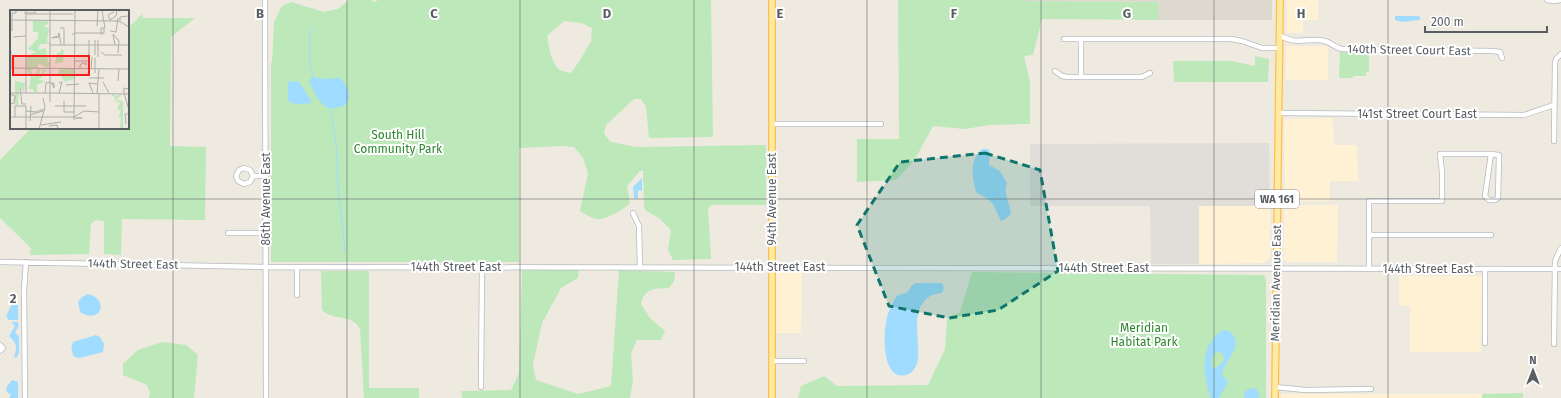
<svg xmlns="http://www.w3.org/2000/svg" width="1561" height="398" viewBox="0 0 1561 398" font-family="'Fira Sans',sans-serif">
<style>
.commercial{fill:#fff2d4}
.industrial{fill:#e1ddd8}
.education{fill:#ddd9cf}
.green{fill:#bde8ba;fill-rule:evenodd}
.water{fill:#9fdcff;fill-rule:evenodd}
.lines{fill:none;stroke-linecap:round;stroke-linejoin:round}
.stream{stroke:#9fdcff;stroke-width:1}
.minor-casing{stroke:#b6babf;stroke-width:6}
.major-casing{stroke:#ffbf48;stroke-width:8}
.minor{stroke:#fff;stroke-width:4.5}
.major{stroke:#ffeaa4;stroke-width:5.5}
.marked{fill:#0f766e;fill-opacity:0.2;stroke:#0f766e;stroke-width:3;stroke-dasharray:8 5;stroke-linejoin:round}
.grid{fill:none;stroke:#595e63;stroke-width:1;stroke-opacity:0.55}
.labels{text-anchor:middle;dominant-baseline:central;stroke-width:4;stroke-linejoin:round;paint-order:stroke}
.shield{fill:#fff;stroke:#8b8e92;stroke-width:1}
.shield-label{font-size:11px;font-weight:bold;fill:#595e63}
.street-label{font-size:12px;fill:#595e63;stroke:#fff}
.park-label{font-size:12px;fill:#2e872d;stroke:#fff}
.inset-road{fill:none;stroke:#aeaeaa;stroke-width:1}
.view{fill:#fa1c1a;fill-opacity:0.15;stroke:#fa1c1a;stroke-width:2}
.inset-edge{fill:none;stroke:#595e63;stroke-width:2}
.grid-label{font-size:13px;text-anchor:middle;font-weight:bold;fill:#595e63;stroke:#fff;stroke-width:4;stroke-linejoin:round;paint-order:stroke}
</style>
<rect width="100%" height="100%" fill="#eeeae0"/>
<path class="commercial" d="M1287,0h31v20h-15v13h-16z
M1286,46h42v34h-42z
M1333,118l1,27h23l1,36h-28v20h-45l-1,-80 3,-2z
M1284,205h54l-1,57h-50l-3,-2z
M1199,206h71v52l-6,5 -65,1z
M778,270h24l-1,63h-26v-60z
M1399,276h83l-1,76h-71v-46h-11z
M1281,394h201v4h-201z"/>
<path class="industrial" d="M1269,143l1,63h-71v58h-48l-1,-58h-120v-62z"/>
<path class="education" d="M1026,0h246v20h-114v-18l-132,-1z"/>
<path class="green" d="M349,0h22l4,2 3,-2h333l2,137 -64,1 -3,-31 -5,-8h-7l-28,26 -2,9 7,8 25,5 130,-2v60h-54l-4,3 3,51 -38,1 -5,-10 3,-20 -12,-12 -13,-7 -2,-4 -1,-36h-3l-13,15 3,17c-5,6 -25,17 -32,16 -6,0 -13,-5 -18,-8l8,-38 -5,-15 -9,-11 -12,-1 -43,2v114h-248v-199l1,-1 2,-40 8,-16 9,-4 33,10 14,-3zM564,21l17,2 11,5 -1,13 -11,19 -9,13c-3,-1 -7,-1 -9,-2 -11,-5 -13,-25 -15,-35z
M898,0h128v1l132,1v18l-116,-1 -9,36 -9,1 6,26v42l-41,1 -24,4 -32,-3 -19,35 -18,19 -39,2v-43h42z
M142,14l1,4h52l-24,19 -1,109 36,1 -1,73 -83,-1 -1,36 -17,-1v-33l-8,-1 -5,4 -2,30 -59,1 1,-7 -31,-30v-58l31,-32h97v-100z
M1340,51h25l4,4v17h-3v4h-13v2h-14z
M1255,56l14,3 -1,23h-94l-1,-21h58l24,5z
M522,270h57l-1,8 -17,10 -19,35 -9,42 3,15 42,14 33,-8 8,-116 56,2 -1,9 -5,7c-15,1 -24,-1 -28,16l9,14 15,13 -4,9h-24l-6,14 2,27 -3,17h-168l-1,-7 50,-1 8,-17z
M321,271h48v117h50v10h-55l-4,-69c-8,-16 -26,-7 -38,-19z
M972,272l292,3 2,5v118h-468l3,-12 23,-10 13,10 91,-1 17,-36 2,-31 13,-6z
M162,342l24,3 12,10 -4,43h-45l1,-5 -3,-8 -24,-10v-11l15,-14z
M1523,393v5h-41v-4z"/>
<path class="water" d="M1395,16h23l3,2 -2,2 -17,2 -7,-2z
M312,77l14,2 13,-1c7,5 13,16 8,25 -2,4 -17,7 -21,4 -8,-5 -13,-18 -17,-26z
M290,81l9,1 13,20c-7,3 -18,3 -24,-1v-18z
M982,149h6l2,3 -1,13 11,6 7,12c-4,11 3,20 4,31l-7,6 -3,1 -8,-17 -5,-5 -12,-7c-4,-16 -7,-31 6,-43z
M642,178v13l-4,-1v9l-4,-1 -1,-11z
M916,283h26l2,5 -2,5c-4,1 -8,1 -12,3 -29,19 4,70 -24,79 -23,6 -23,-38 -20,-52 1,-9 6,-21 12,-28l9,-2 5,-8z
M88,294c22,5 13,31 -8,18l-2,-10 4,-5z
M12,304l6,1v15h-9l-3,-4z
M11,322h7c1,5 -1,7 -3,11l4,3v17l-3,5 -2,-2c4,-8 2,-14 -5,-20l6,-10z
M1224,330l7,2c14,18 -8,27 -9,43l5,5v4l-8,14h-8c-7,-19 -11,-45 3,-60 4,-4 5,-6 10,-8zM1219,351l4,3 1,6 -4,5 -7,4c-3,-6 -2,-15 6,-18z
M96,335l4,2 4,7 -1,8 -23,6 -6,-1c-2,-5 -4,-10 -1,-15z
M12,380l6,2v16h-9l2,-3 -5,-4 1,-5z
M1256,388l3,6v4h-15l1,-6 3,-3z"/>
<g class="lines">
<path class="stream" d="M310,28v39l4,10
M330,107l6,36 2,44 7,64"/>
<g class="minor-casing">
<path id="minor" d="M265,0l1,398
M1547,0l7,1 7,-1
M1279,35c18,11 29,2 46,6 7,2 10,7 17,8l151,2 7,1 2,6
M1064,39h167l11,2 20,7h17
M1055,71l7,5 5,1h75l8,-4
M1081,77v-38
M1278,113l246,2 30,-10
M772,124h109
M1554,141l1,-78 1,-4 5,-5
M253,176l-3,-6 -6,-2 -5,2 -3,6 2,5 6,3 6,-2 3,-6h13
M633,213l6,13 1,41
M228,233h39
M1369,235h122
M0,262l267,5 1294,2
M297,267v28
M1369,269v-68h73v-29l-2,-18h51l8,1 -1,43 -3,2h-6l-4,-4 6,-42
M1485,343v-74
M1554,344l1,-83 6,-13
M0,345l3,3 -3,3
M772,361h32
M481,387l1,-120
M1275,387l30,3 66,-1
M25,398l-1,-107 2,-29"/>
</g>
<g class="major-casing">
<path id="major" d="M772,0v398
M1275,398l5,-398"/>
</g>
<use href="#minor" class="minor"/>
<use href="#major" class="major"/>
</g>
<path class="marked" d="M985,153l55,17 18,101 -60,39 -49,8 -60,-12 -32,-81 43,-63z"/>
<path class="grid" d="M173,0v398M347,0v398M520,0v398M694,0v398M867,0v398M1041,0v398M1214,0v398M1388,0v398M0,199h1561"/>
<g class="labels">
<rect class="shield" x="1255" y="190" width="44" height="18" rx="3"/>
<g class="shield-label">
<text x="1277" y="199">WA 161</text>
</g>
<g class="street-label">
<text transform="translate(1409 50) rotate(1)">140th Street Court East</text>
<text x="1417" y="114">141st Street Court East</text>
<text transform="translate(266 199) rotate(-90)">86th Avenue East</text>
<text transform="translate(772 199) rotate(-90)">94th Avenue East</text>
<text transform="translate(133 264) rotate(1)">144th Street East</text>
<text x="456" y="267">144th Street East</text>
<text x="780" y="267">144th Street East</text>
<text x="1104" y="268">144th Street East</text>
<text x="1428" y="269">144th Street East</text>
<text transform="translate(1276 283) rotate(-89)">Meridian Avenue East</text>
</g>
<g class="park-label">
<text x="398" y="135">South Hill<tspan x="398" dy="14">Community Park</tspan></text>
<text x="1144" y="328">Meridian<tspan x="1144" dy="14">Habitat Park</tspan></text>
</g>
</g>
<g transform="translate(10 10)">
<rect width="119" height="119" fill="#eeeae0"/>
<path d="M23,11h15v3l-5,2 6,2 -2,13 3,3h-10l-2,6 8,-2 2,14 2,1 -2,5 -10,-5v5l-7,1 3,9 4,-9h3l-2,4 2,2 2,-6h3l-3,7 -5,4 8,1 -9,4v7l-3,1 -1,-4h-4l2,-13 -5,-8 1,-12 9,-4 -8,-3 10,-11v-6h-5zM51,38l3,3 -1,5 6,1h-5l-1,5 -8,2 2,-11 4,-1zM50,59h15v9l-10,4 -4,-6h-9l1,-2h5zM5,71l10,2 -1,9 -5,-5 -1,19 -3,-1zM102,83l4,3 7,-3 -7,7 7,1v28h-3l1,-12h-3l3,-6 -4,-2 3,-6 -4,-2 -2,-5h-2z" fill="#bde8ba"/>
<path class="inset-road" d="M40,0v83l79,1M92,0l3,18M104,2l-6,3 2,5 6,-4 1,-6M14,3h11v-3M16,4h47M0,10l109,1 10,6M110,11v-4l8,-1M87,16l1,-16M50,18h4v17M2,21v-18h4v-3M100,21l6,1 2,-14M93,24h-2v-6h3v5M62,25l2,-2h30M47,26l-5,2 7,-1M3,27l13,-1M48,27l1,-4 2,12M40,35h79M105,35l-2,-11 6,7 -1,12M1,41v17M91,42l4,3h17M78,43l1,3v-16M85,45v-15M88,47v-17M65,51h14M0,58l119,1M70,59v-4l3,-2h3v2v-2M81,59l1,-12M85,63v-15M79,68h15M108,71l1,-12M93,72l6,11M40,73h4v5l-2,-5M49,73l3,-1 -3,11M56,75l13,-1M10,78l2,16h4M119,79l-5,-1v5l5,17M0,83h40v9M16,83v-83M35,83l1,-10 4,-1M83,83l-4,-10 8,1M87,83l2,-24M0,84l5,2 -1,7 -4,1M54,91v11h10M45,96h31M16,101l9,1 10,-3M20,105l13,-4M0,107h64M5,107v-11h11v23M64,107l10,-6 15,1M64,108h8h-6M64,110l1,-110M20,111l1,-15M116,114l-1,-10h3M31,115l20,-3M39,116l8,-1 1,4M29,119l6,-22 -2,-9M89,119v-35"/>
<path class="view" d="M3,46h76v19h-76z"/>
<rect width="119" height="119" class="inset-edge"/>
</g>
<g class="grid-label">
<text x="260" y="18">B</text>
<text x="434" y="18">C</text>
<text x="607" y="18">D</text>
<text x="780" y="18">E</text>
<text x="954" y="18">F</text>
<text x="1127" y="18">G</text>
<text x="1301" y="18">H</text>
<text x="13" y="303">2</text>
</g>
<g transform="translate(1533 370)" stroke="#ffffff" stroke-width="3" paint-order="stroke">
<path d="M0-3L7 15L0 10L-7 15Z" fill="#595e63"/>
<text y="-6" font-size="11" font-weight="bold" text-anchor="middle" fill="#595e63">N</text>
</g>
<path d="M1425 26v6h122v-6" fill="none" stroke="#595e63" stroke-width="2"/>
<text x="1431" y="26" font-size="12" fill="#595e63" stroke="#ffffff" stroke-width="3" paint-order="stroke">200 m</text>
</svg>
